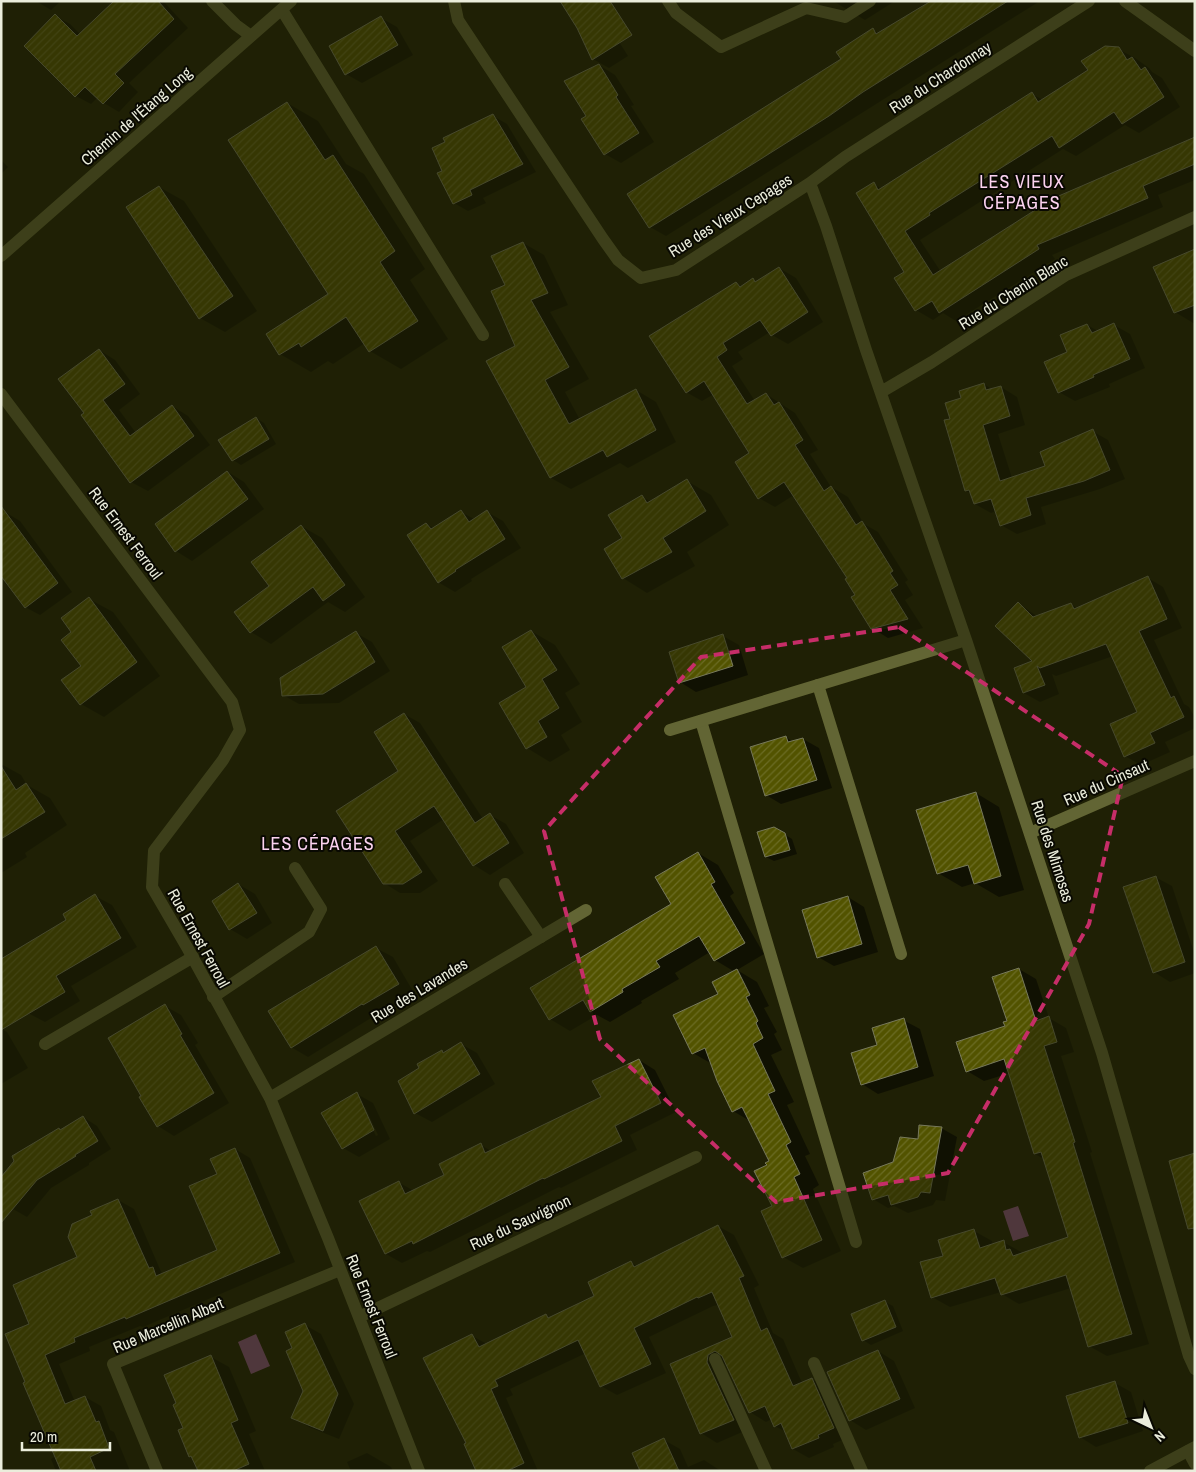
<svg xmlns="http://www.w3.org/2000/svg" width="1196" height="1472" viewBox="0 0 1196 1472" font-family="'Archivo Narrow',sans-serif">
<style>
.water{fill:#8b537e}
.shadow{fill:#0007;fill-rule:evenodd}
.building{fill:url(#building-hatch);stroke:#77795c}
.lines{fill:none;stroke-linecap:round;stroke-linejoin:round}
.lane{stroke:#626534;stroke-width:12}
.street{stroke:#626534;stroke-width:12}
.marked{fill:none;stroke:#c62d68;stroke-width:4;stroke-dasharray:10 6;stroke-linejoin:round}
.labels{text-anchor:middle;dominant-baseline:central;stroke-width:4;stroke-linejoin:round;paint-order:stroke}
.street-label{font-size:16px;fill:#ebeddc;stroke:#090902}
.neighbourhood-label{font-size:18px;letter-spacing:1px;fill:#fbd2ef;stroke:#090902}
</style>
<defs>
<pattern id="building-hatch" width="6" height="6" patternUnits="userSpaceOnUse" patternTransform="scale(1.25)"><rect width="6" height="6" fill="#525300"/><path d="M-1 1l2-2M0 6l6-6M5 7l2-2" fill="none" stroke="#6b6c25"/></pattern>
</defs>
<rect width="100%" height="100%" fill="#1f2005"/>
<path class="water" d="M1018,1206l11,30 -16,5 -10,-30z
M256,1334l14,32 -19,8 -13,-32z"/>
<path class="shadow" d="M36,1h25l-10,9z
M116,1h47l25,27 -59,55 9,9 -19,20 -15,-9 -6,-6 -7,7 -15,-8 -21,-80 15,8 10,10z
M593,1l35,55 -19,12 -16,-9z
M833,1h62l-30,19z
M933,1h107l-374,235 -16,-9 193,-168 30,-29 7,4z
M381,18l16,9 16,28 -51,28 -16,-9z
M1118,49l17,9 14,10 3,4 10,6 18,29 -41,26 -14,-8 -49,31 -13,-7 -143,91 21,32 254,-133v41l-37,15 5,12 -111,48 3,4 -99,62 -13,-8 -10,7 -17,-10 -10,-38 -32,-88 8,5 150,-95 11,6 46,-29z
M599,65l16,10 19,30 -3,1 23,36 -33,21 -16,-9 -18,-38z
M287,103l31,18 28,43 18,10 61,95 -15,11 38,59 -47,30 -31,-18 -5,-8 -32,21 -5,-3 -17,11 -31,-18 50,-60z
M493,116l14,8 29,48 -53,26 3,5 -18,8 -14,-8 -10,-32z
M1,160l7,7 -7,7z
M159,187l25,14 73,110 -32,21 -25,-14z
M523,243l21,12 24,50 -18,7 39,67 -24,13 15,28 56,-30 20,12 20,40 -48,26 -8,-5 -49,26 -20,-11 -34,-132 -10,-60z
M1195,250v74l-20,-12z
M779,268l17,10 27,44 -35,22 -16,-9 -2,-3 -32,20 5,7 -11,7 23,35 11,-7 29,19 23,37 -8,4 21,33 17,10 16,27 14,8 30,48 -3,2 8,13 -8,5 18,28 -35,10 -16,-10 -24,-49 -54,-84 -19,12 -16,-9 -8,-45 -37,-59 -12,7 -16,-9 50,-109 6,4 11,-7 4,2z
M1087,325l11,6 16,-6 16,9 15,34 -36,16 1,3 -35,14 -16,-9 10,-39z
M99,350l16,10 25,34 -21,16 17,23 36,-27 16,10 22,29 -62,46 -17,-9 -46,-69z
M984,384l9,6 8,-3 16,10 8,28 -27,9 14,44 35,-11 45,-36 16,9 17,39 -25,10 -59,18 5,17 -29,10 -16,-9 -5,-14 -5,2 -16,-9 -3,-10 -6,-3 -15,-71 12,-21z
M256,418l8,5 12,21 -35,21 -8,-5z
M228,472l16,10 20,27 -72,52 -16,-10 -19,-27z
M687,481l24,14 18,30 -42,27 8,14 -48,27 -24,-15 1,-39 18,-42 10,5z
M5,512l15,9 52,71 -32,23 -15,-8z
M461,512l13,7 13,-7 16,9 18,27 -50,31 1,2 -17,11 -17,-10 -12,-58 8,4z
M301,526l21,12 43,59 -20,15 -17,-10 -57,42 -20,-12 20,-46z
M1148,578l15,9 19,41 -28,12 30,64 5,3 6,11v10l-30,14 5,10 -29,13 -16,-9 14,-43 -26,-57 -57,20 -4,-2 7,20 -19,8 -16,-9 -9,-24 19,-7 -16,-59 20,14 33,-13 7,5z
M89,599l24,13 47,64 -56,41 -23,-13 1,-37 -9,-35z
M531,631l24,14 25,39 -15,9 17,29 -21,13 9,15 -20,12 -23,-14 1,-61z
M356,633l16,9 18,29 -51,32 -40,1 -16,-9z
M723,636l16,9 9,30 -52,17 -16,-10z
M404,714l16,9 63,96 7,-4 16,9 18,29 -34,22 -16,-10 -30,-46 -34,22 28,40 -18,12h-20l-16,-10 16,-112z
M786,737l7,5 10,-3 16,9 13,40 -51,16 -15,-9z
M1,764l20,11 6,10 23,13 17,27 -42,28 2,4 -26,16z
M976,793l23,14 25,83 -25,7 -24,-14 -13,4 -24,-14z
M784,834l8,5 5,15 -23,7 -8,-4z
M698,853l20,12 16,28 -4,3 34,58 -27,16 20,12 12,24 -5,2 13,24 -3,2 8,16 -11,5 23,47 -7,3 23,49 -5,2 14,29 -6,4 28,62 -38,17 -20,-11 -9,-50 -5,-41 2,-5 -21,-40 -17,-10 -21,-47 -19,-11 26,-59 16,-22 -20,-12 -5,-8 -35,21 4,6 -38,22 1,2 -32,19 -13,-7 -27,16 -20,-12 -18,-30 141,-84z
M1155,877l17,9 23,69v18l-25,9 -16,-10z
M238,884l17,10 17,29 -25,16 -17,-10 -17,-28z
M95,896l17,9 25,42 -66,39 9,15 -35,21 -17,-9 40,-93z
M848,897l16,10 14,45 -44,14 -16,-9z
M376,948l17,9 21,36 -34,21 -1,-1 -71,44 -17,-10z
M1019,969l17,10 13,39 17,10 8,24 -13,4 31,96 -2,1 59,191 -42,12 -18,-10 -18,-58 -52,16 -17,-10 -1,-2 -51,15 -18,-10 13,-41 29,-25 18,10 1,4 10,-3 18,10 1,2 47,-16 -25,-79 -9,-5 -25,-81 -26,8 -17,-10 39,-44z
M165,1006l16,9 17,28 -3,2 34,58 -55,33 -16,-10z
M903,1020l17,9 14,47 -56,18 -16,-10z
M1,1029l6,3 21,36 -27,16z
M461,1044l16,9 18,31 -63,38 -17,-9 5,-44 22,-17 3,1z
M639,1060l16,10 21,42 -46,23 7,15 -76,38 -2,-1 -129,65 -3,-1 -25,12 -16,-9 12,-72 16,9 32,-15 35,-31 10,6 111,-53z
M357,1094l16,9 17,36 -31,18 -16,-9zM362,1107h3l13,28 -2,1z
M83,1117l14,9 14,23 -22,14v2l-38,23 -24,29 -14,-8 48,-78z
M941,1128l16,9 -12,64 -9,-1 -3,5 -25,8 -14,-7 -6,2 -15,-9 46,-59z
M235,1149l15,9 45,104 -152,65 -3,-1 -51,21 1,4 -31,13 16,38 10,-5 16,9 9,24 4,2 16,39h-74l-5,-12 5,-3 -25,-132 48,-66 15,-43 24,-15 16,9 28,65 56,-24v-75z
M718,1226l16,9 25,50 -5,3 19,45 10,6 19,44 10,-4 16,10 21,48 -16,7 1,3 -25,11 -16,-9 -7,-17 -11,-6 -3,-7 -6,3 -16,-10 -23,-50 -3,2 25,65 -32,14 -16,-10 -30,-68 63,-27 -15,-33 -6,1 -64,31 17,36 -49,22 -16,-9 -15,-33 -76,36 3,6 -7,3 32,73h-61l-9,-27 4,-108 15,8 59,-29 4,3 46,-22 35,-33 7,3z
M885,1302l8,4 10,25 -32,14 -8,-5z
M305,1325l16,9 33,70 -15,35 -30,-12 -16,-10 12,-26 -12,-42z
M878,1351l16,10 21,47 -49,22 -16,-10z
M211,1357l18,10 27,64 -7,3 16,37h-66l-6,-13 -3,-2 -6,-27z
M1115,1383l16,9 12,39 -47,16 -16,-10z
M664,1440l16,9 8,18 16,-7 17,11h-80z
M367,1453l24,14 2,4h-42l-4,-9z"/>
<path class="building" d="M114,1h44l16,18 -59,55 9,9 -21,21 -18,-17 -10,10 -51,-51 31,-32 22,22z
M560,1h50l22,34 -40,25 -15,-32z
M931,1h77l-145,91 -34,24 -73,46 -107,66 -22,-34 214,-135 -5,-7 37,-24 3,6z
M381,16l17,29 -53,30 -16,-29z
M1105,46l14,1 8,13 5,-3 9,13 4,-3 19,30 -42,27 -8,-12 -55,36 -7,-12 -123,77 1,2 -25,16 28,44 121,-77 141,-61v27l-52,22 5,12 -111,47 2,4 -100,64 -7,-12 -17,10 -21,-33 10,-6 -48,-79 18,-11 4,8 154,-98 6,10 50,-32 -7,-9z
M599,64l19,31 -2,2 23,36 -35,22 -23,-36 5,-3 -22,-35z
M287,102l38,58 8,-5 62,96 -15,11 38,59 -49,31 -23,-35 -45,30 -2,-4 -20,12 -13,-21 62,-40 -100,-154z
M493,114l30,50 -53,26 2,5 -19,9 -16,-31 5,-2 -10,-23 13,-6 -2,-4z
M159,186l74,110 -34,23 -73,-112z
M523,242l25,51 -17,7 38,67 -24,13 24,44 67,-35 20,41 -49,27 -4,-7 -53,28 -64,-117 29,-15 -24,-55 14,-6 -14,-29z
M1195,249v56l-21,8 -21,-46z
M779,267l29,45 -37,24 -11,-16 -37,23 4,7 -10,7 30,47 19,-11 8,12 5,-3 24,38 -8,5 29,46 7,-5 25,39 6,-4 31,50 -3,2 8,12 -8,5 18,29 -37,10 -20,-32 4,-2 -10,-16 2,-1 -63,-96 -26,17 -23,-37 14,-9 -45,-72 -18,12 -37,-57 87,-54 4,5 13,-9 2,4z
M1114,323l16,36 -37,16 1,2 -36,16 -14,-31 23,-10 -7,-17 27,-11 5,9z
M99,349l26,35 -22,16 27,36 42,-31 22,31 -64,47 -49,-68 3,-2 -26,-34z
M984,383l2,7 15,-4 9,30 -27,9 17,56 45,-15 -5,-14 53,-23 17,41 -26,11 -58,17 5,17 -31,11 -9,-27 -17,5 -5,-14 -4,1 -21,-71 6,-1 -5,-16 16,-5 -2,-7z
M256,417l13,22 -37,22 -14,-21z
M227,471l21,28 -73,53 -20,-28z
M687,479l19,32 -43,27 9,14 -50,27 -18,-30 18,-11 -14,-23 34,-20 5,8z
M1,506l57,77 -33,25 -24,-32z
M461,510l8,12 18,-12 18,29 -50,31 1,1 -18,12 -31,-48 19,-12 5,6z
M301,525l44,60 -22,16 -10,-14 -63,46 -16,-21 35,-26 -18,-24z
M1148,576l19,43 -28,12 32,67 3,-2 10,21 -34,16 5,10 -31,14 -14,-33 27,-12 -31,-68 -66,24 -3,-2 8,19 -22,8 -9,-25 18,-7 -37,-35 23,-24 15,15 38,-14 3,6z
M89,597l48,65 -57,43 -19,-25 20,-14 -20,-26 10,-8 -10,-14z
M531,630l26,40 -15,9 17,29 -21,13 9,16 -21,12 -27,-46 27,-16 -24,-40z
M356,631l19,31 -52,32 -41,2 -2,-18z
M723,634l10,32 -54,17 -10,-31z
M404,713l71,110 15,-10 19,30 -36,23 -39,-60 -39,25 27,41 -19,12h-20l-47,-73 62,-40 -24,-39z
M786,736l2,6 15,-4 14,42 -52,16 -15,-49z
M1,766l15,24 10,-7 19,29 -44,27z
M976,792l25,84 -27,8 -6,-19 -31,9 -21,-64z
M774,827l11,6 5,17 -25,7 -8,-25z
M698,852l17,30 -4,2 34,59 -31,18 -15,-25 -43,25 4,6 -38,22 1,3 -33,20 -7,-12 -34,20 -19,-32 141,-84 -16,-27z
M1156,876l29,86 -32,11 -30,-86z
M238,883l19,30 -28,17 -17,-29z
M95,894l26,44 -65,38 9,16 -64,38v-71l65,-39 -3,-6z
M848,896l14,48 -45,14 -15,-48z
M376,946l23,38 -36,21 -1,-1 -71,44 -23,-37z
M1019,968l17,53 13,-5 8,26 -13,4 31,96 -2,1 59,191 -44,13 -22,-72 -65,20 -6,-17 -64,20 -11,-36 23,-6 -5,-16 36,-11 6,19 24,-8 2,10 4,-1 3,7 55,-19 -27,-85 -7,2 -30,-95 -38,13 -10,-30 49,-16 -2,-4 4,-1 -15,-44z
M737,969l13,26 -4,2 12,24 -2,2 7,15 -10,6 22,47 -7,3 23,48 -5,3 14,29 -6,3 28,63 -40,18 -21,-47 11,-5 -18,-35 13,-6 -2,-2 4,-2 -27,-54 -10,5 -15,-31 -12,-33 -13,6 -19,-39 45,-21 -6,-12z
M165,1004l17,30 -2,1 34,58 -57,34 -18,-30 2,-1 -33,-58z
M904,1018l14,49 -57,18 -10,-32 26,-8 -5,-17z
M461,1042l19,32 -66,40 -16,-33 21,-13 -2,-4 25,-14 1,3z
M639,1059l22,44 -46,23 7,15 -78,38 -1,-1 -130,66 -1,-3 -27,13 -26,-53 40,-20 6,13 39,-19 -5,-11 42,-21 4,10 116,-56 -9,-16z
M357,1092l17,38 -32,19 -21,-36z
M83,1116l15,25 -23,14 1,1 -39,24 -36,43v-46l13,-16 -2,-5 47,-28 1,2z
M919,1125l23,2 -12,66 -9,-1 -3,5 -27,8 -3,-10 -16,5 -9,-27 30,-11 7,-25 18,2z
M235,1148l45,105 -154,66 -1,-2 -51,21 1,4 -30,13 20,49 20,-8 11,26 3,-1 10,27 -19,9 6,14h-35l-38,-88 2,-1 -20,-48 24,-10 -16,-39 64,-28 -9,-20 4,-13 20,-9 -2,-4 28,-12 31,69 4,-1 3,9 61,-26 -28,-64 28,-12 -7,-15z
M1195,1153v75l-7,1 -19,-68z
M718,1225l26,51 -5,2 22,53 6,-3 26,58 19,-8 22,50 -16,7 1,3 -27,11 -11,-26 -7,4 -9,-21 -16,7 -27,-57 -7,-5 -7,4 -1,7 27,58 -34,14 -30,-70 62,-27 -20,-45 -14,6 -1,-1 -63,31 17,36 -51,23 -22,-47 -83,40 3,6 -7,3 33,74 -17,8h-31l-12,-27 2,-1 -43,-85 49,-24 7,13 67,-33 2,4 46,-22 -6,-14 43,-21 3,6z
M885,1300l11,27 -34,14 -11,-27z
M305,1323l33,71 -15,37 -32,-13 12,-27 -17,-40 6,-3 -7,-16z
M878,1350l22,49 -51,22 -22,-49z
M211,1355l27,65 -7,3 18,41 -16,7h-35l-7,-15 -2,1 -11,-27 5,-2 -10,-23 3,-2 -12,-28z
M1115,1381l13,42 -49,15 -13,-42z
M664,1438l15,33h-39l-8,-18z"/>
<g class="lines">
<path class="lane" d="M668,1l8,12 45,34 85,-39 39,9 25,-16
M282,10l201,325
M818,685l83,269
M701,721l155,521
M1030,833l165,-72
M505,884l36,53
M45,1044l148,-87
M715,1359l51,112
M814,1363l48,108
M1188,1451l7,13"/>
<path class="street" d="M212,1l24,24 15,11
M454,1l4,19 145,219 15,21 23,18 35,-8 134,-87 16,43 40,124 100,290
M1125,1l70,50
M810,183l35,-26 244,-156
M1,256l290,-255
M881,392l51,-30 134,-87 129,-58
M1,394l231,308 8,28 -17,30 -69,91 -2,36 36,62 82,149 58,140 91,233
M670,730l296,-90 136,413 87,303 6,13
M213,997l96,-65 12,-23 -26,-41
M270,1098l316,-188
M359,1317l337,-160
M157,1471l-44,-107 227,-94
M1150,1471l45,-24"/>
</g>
<path d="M0 0H1196V1472H0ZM899,627l224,149 -34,148 -141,249 -172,29 -176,-163 -56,-208 157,-174z" fill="#1f2005" fill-opacity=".55" fill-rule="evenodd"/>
<path class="marked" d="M899,627l224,149 -34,148 -141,249 -172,29 -176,-163 -56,-208 157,-174z"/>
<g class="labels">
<g class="street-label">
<text transform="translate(940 77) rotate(-33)">Rue du Chardonnay</text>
<text transform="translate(136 116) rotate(-41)">Chemin de l'Étang Long</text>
<text transform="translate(730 215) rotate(-32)">Rue des Vieux Cepages</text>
<text transform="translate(1013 292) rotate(-32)">Rue du Chenin Blanc</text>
<text transform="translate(126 533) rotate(53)">Rue Ernest Ferroul</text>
<text transform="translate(1106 782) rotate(-24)">Rue du Cinsaut</text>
<text transform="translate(1053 851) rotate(72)">Rue des Mimosas</text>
<text transform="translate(199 938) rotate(61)">Rue Ernest Ferroul</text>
<text transform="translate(419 990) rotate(-31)">Rue des Lavandes</text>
<text transform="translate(520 1222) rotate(-25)">Rue du Sauvignon</text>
<text transform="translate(372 1306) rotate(68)">Rue Ernest Ferroul</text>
<text transform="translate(168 1325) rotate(-23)">Rue Marcellin Albert</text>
</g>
<g class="neighbourhood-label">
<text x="1022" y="181">LES VIEUX<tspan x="1022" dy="21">CÉPAGES</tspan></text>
<text x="318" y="843">LES CÉPAGES</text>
</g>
</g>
<rect width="1196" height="1472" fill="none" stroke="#ebeddc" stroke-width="5"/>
<g transform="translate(1151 1427) rotate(137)" stroke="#090902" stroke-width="4" paint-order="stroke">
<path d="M0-4L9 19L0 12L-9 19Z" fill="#ebeddc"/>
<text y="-8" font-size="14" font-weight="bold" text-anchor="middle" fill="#ebeddc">N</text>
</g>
<path d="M22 1442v8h88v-8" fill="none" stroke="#ebeddc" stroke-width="2.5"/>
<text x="30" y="1442" font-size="15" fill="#ebeddc" stroke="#090902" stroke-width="4" paint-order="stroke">20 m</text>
</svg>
